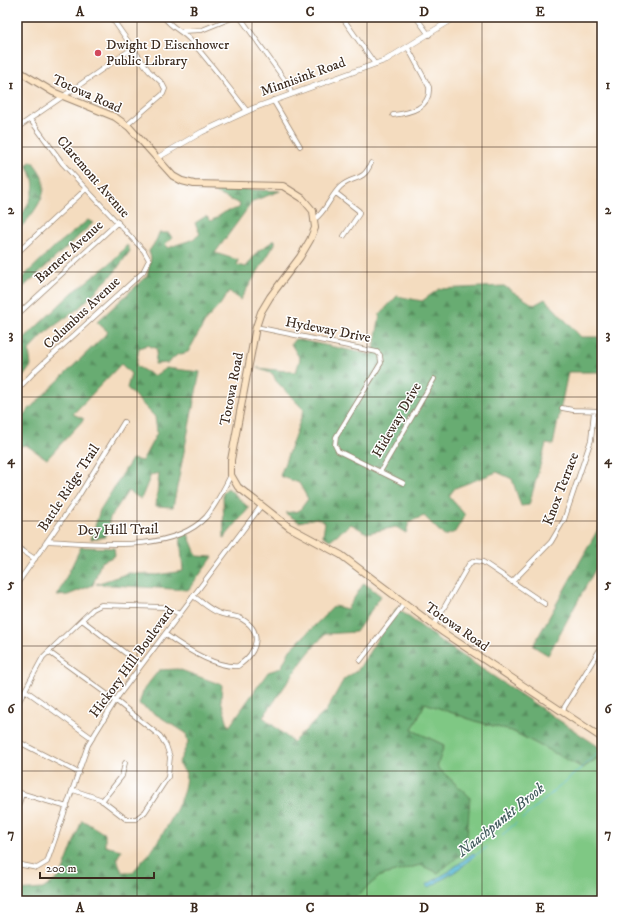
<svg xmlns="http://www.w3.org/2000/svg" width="619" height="918" viewBox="0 0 619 918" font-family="'IM FELL DW Pica',serif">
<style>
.grass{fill:#7fc884;stroke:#5d7951}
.forest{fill:url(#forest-firs);stroke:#516b48}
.water{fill:url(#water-ripples);stroke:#48727a}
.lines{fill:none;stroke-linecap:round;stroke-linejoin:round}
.stream{stroke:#56b9d5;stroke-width:1}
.minor-casing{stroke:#98836e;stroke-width:5.5}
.tertiary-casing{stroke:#98836e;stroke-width:6}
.secondary-casing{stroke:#98836e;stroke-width:8}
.minor{stroke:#fff;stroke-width:4}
.tertiary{stroke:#fff;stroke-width:5}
.secondary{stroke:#fde5c5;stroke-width:6}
.grid{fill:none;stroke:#3b2a1e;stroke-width:1;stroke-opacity:0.55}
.poi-dot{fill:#d1495b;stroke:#fff;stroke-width:1.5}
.labels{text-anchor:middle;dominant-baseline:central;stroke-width:3;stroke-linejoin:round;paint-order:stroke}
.poi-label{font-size:14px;fill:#3b2a1e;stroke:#fff;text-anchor:start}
.street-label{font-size:14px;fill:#3b2a1e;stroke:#fff}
.water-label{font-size:15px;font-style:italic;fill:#445c5e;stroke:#fff}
.neatline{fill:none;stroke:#3b2a1e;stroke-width:1.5}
.grid-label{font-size:13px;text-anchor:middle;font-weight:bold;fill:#3b2a1e}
</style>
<defs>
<pattern id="forest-firs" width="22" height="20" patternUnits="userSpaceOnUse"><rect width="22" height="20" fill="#67ac72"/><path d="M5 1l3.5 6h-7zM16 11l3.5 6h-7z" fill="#568c5d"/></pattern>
<pattern id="water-ripples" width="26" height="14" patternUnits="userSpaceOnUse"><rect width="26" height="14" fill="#56b9d5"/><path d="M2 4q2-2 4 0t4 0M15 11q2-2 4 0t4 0" fill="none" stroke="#4897ac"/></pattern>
</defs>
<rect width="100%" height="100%" fill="#fff"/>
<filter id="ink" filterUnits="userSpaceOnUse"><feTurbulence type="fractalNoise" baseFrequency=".025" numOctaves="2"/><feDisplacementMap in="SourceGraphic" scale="8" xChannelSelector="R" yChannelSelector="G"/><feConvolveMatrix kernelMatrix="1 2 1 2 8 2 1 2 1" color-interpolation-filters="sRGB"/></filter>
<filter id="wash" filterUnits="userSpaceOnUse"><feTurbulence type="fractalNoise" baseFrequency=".012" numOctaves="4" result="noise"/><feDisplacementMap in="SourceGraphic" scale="16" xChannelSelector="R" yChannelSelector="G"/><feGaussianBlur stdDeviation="0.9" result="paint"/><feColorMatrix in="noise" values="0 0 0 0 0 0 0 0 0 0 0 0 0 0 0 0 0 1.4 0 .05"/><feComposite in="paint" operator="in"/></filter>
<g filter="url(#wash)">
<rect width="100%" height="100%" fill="#f4dcbf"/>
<path class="grass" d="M425,703l50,18 37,10 71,37 19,-13v146h-251l29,-25 40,-11 50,-68 -33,-30 7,-22 -32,-15z"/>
<path class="forest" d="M32,161c6,8 12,15 12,25 1,14 -17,36 -27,45v-9l3,-3c11,-21 21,-33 6,-54z
M210,188l70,3 -27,10 -38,52 23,7 -1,5 9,2 12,-16 17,-11v4l-35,56 -11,-9 -9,14 -14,15 -18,32 -11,3 -9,8 -13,1 2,-15 -10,-4 -8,3 -3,18 18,10 12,-8 34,4 -27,135 -17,-1 3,-33 -8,2 -10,24 -13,-8 -18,27 -5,19 -14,2 9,-29 32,-51 10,2 15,-28 -2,-16 -28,-29 4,-14 -10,-10 -48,50 11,5 -37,40 -21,-14 -9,2v-26l91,-89 -11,-10 50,-46 4,-18 -2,-7 7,-10 3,-8h10l3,5 -7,6 4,4c11,-6 21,-5 31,-14l-5,-11 11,-7 5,5 14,-9 14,-4 1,-4 -31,-14z
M88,220l5,3 -76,70v-10l36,-35z
M127,245l3,6 -17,23 -34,34 -33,24 -17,18 2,16 -8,11 -6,-1v-31l55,-52 41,-32z
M504,286l30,19 11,-6 36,38h21v35h-34l-15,73 -7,-1 -17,61 -8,1 -9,-27 -15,-7 -42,16 -6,8 16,19 -10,17 -11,4 -20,-20 -15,6 -3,11 -10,-6 -29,6 -16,-9 -21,16 -7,-4 2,-14 -9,-4 -17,4 -14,-9 14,-2 9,-12 -9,-16 -19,-7 24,-66 -28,-29 -3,-7 -16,-6 39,4 4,-13 -9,-15 4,-5 78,16 7,-41 17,-18 25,5 17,-12z
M228,488l21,20 -25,30 -1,-46z
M602,522v35l-54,98 -15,-9z
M187,532l10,24 16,1 -25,33 -92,-6 33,-11 28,2 26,-4 -3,-36z
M81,547l33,1 1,8 -14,6 -8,23 -25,10 -11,1z
M364,583l17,13 -25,36 -31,2c-24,25 -41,55 -62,83l30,25 33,-31 18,-32 14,-9 39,-62 42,32 163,109v6l-19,13 -71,-37 -37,-10 -50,-18 -13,27 32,15 -7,22 33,30 -4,53 -28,23 -18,-8 -40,11 -29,25h-334v-10l26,-2 18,-13 21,-56 23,14v12l16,4 -4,9 5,13h11c5,-7 13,-14 18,-21 15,-22 35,-51 35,-78l-8,-9 10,-21 -2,-10 -47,-29 5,-15 15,-19 19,-1 44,16 -1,15 8,27 39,-55 13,-4 9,-18 44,-44 13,3z"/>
<path class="water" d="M473,853l2,2 -14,13 -33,20 -2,-3 22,-13z"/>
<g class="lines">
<path class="stream" d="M522,819l80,-69
M502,835l14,-12
M470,859l17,-12"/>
</g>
</g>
<g filter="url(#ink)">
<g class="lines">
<g class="minor-casing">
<path id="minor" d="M111,17l38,54 13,12 3,6 -2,5 -36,31
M164,17c7,11 19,14 27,24 20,22 38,47 56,70
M240,17l49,69 2,7
M342,17l33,47
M416,17l13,18
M183,31l19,-1 32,-13
M273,100l27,46
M393,115c17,-2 38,-7 36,-28l-21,-39
M17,128l116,-80
M336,193l23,18v3l-15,22
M315,219c11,-8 15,-22 25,-32 13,-12 23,-4 31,-24
M17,253l69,-64
M17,315l101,-93
M256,327l121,25 3,3 1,8 -45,74 -1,8 3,6 65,32
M17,390l19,-20 107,-98 6,-12 -5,-9 -81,-87 -33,-45
M562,408l11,2 29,1
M380,472l54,-93
M47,541c48,2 124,13 159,-24 11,-13 17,-27 25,-42
M17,547l18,12
M512,582l39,-40 13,-22 27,-80 3,-29
M17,584l61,-87 46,-75
M82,620l59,45
M434,625l35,-61 5,-3 9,1 62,42
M165,634c18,13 50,34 73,32 19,-13 27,-35 2,-48 -7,-3 -15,-2 -21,-5 -9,-3 -18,-12 -26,-17
M49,652l66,48 45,36 6,9 4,12 -2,20 -23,35 -9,7h-10l-26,-20 -27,-9
M360,661l44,-57
M25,690l67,48
M17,705l26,-48 50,-48 8,-4 62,2 17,7
M562,711l40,-65
M17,741l62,32
M17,792l50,15
M102,801l20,-25 3,-13
M17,810l5,-16
M17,864l20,4 10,-6 41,-117 31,-50 142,-189"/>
</g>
<g class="tertiary-casing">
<path id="tertiary" d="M157,158l45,-26 52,-24 132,-48 70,-43"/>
</g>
<g class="secondary-casing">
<path id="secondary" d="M17,70l36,22 62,25 14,10 44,49 9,5 12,3 89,2 19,12 11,13 2,17 -5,12 -10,17 -30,40 -9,15 -5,15 -25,133v15l7,12 51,40 52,28 103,78 158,105"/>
</g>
<use href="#minor" class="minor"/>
<use href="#tertiary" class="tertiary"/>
<use href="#secondary" class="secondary"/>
</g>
</g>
<path class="grid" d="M137,17v884M252,17v884M367,17v884M482,17v884M17,147h585M17,272h585M17,397h585M17,521h585M17,646h585M17,771h585"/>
<circle class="poi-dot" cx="98" cy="53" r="4"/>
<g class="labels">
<g class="poi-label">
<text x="106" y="45">Dwight D Eisenhower<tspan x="106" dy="16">Public Library</tspan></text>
</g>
<g class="street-label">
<text transform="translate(303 77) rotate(-20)">Minnisink Road</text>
<text transform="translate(87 94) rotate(24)">Totowa Road</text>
<text transform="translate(93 177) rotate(49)">Claremont Avenue</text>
<text transform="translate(69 252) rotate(-42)">Barnert Avenue</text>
<text transform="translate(82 313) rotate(-43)">Columbus Avenue</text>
<text transform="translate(328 330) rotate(11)">Hydeway Drive</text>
<text transform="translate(232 389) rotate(-79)">Totowa Road</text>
<text transform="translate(397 420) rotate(-60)">Hideway Drive</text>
<text transform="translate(69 488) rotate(-57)">Battle Ridge Trail</text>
<text transform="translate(561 489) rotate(-69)">Knox Terrace</text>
<text transform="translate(118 530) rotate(-1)">Dey Hill Trail</text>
<text transform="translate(457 627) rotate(35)">Totowa Road</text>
<text transform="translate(132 662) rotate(-54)">Hickory Hill Boulevard</text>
</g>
<g class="water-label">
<text transform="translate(501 820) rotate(-39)">Naachpunkt Brook</text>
</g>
</g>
<rect width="619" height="918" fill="none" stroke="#fff" stroke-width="44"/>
<path d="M40 872v6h114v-6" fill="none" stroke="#3b2a1e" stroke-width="2"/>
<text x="46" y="872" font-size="12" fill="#3b2a1e" stroke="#ffffff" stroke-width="3" paint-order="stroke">200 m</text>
<rect x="22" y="22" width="575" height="874" class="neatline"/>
<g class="grid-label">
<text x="80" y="16">A</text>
<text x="194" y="16">B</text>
<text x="310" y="16">C</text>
<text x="424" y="16">D</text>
<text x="540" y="16">E</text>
<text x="11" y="89">1</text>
<text x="608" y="89">1</text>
<text x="11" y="214">2</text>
<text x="608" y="214">2</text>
<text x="11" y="339">3</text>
<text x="608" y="339">3</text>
<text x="11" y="464">4</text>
<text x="608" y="464">4</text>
<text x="11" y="588">5</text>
<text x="608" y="588">5</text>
<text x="11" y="713">6</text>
<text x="608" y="713">6</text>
<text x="11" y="838">7</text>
<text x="608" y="838">7</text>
<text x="80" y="912">A</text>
<text x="194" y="912">B</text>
<text x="310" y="912">C</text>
<text x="424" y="912">D</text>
<text x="540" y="912">E</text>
</g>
</svg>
